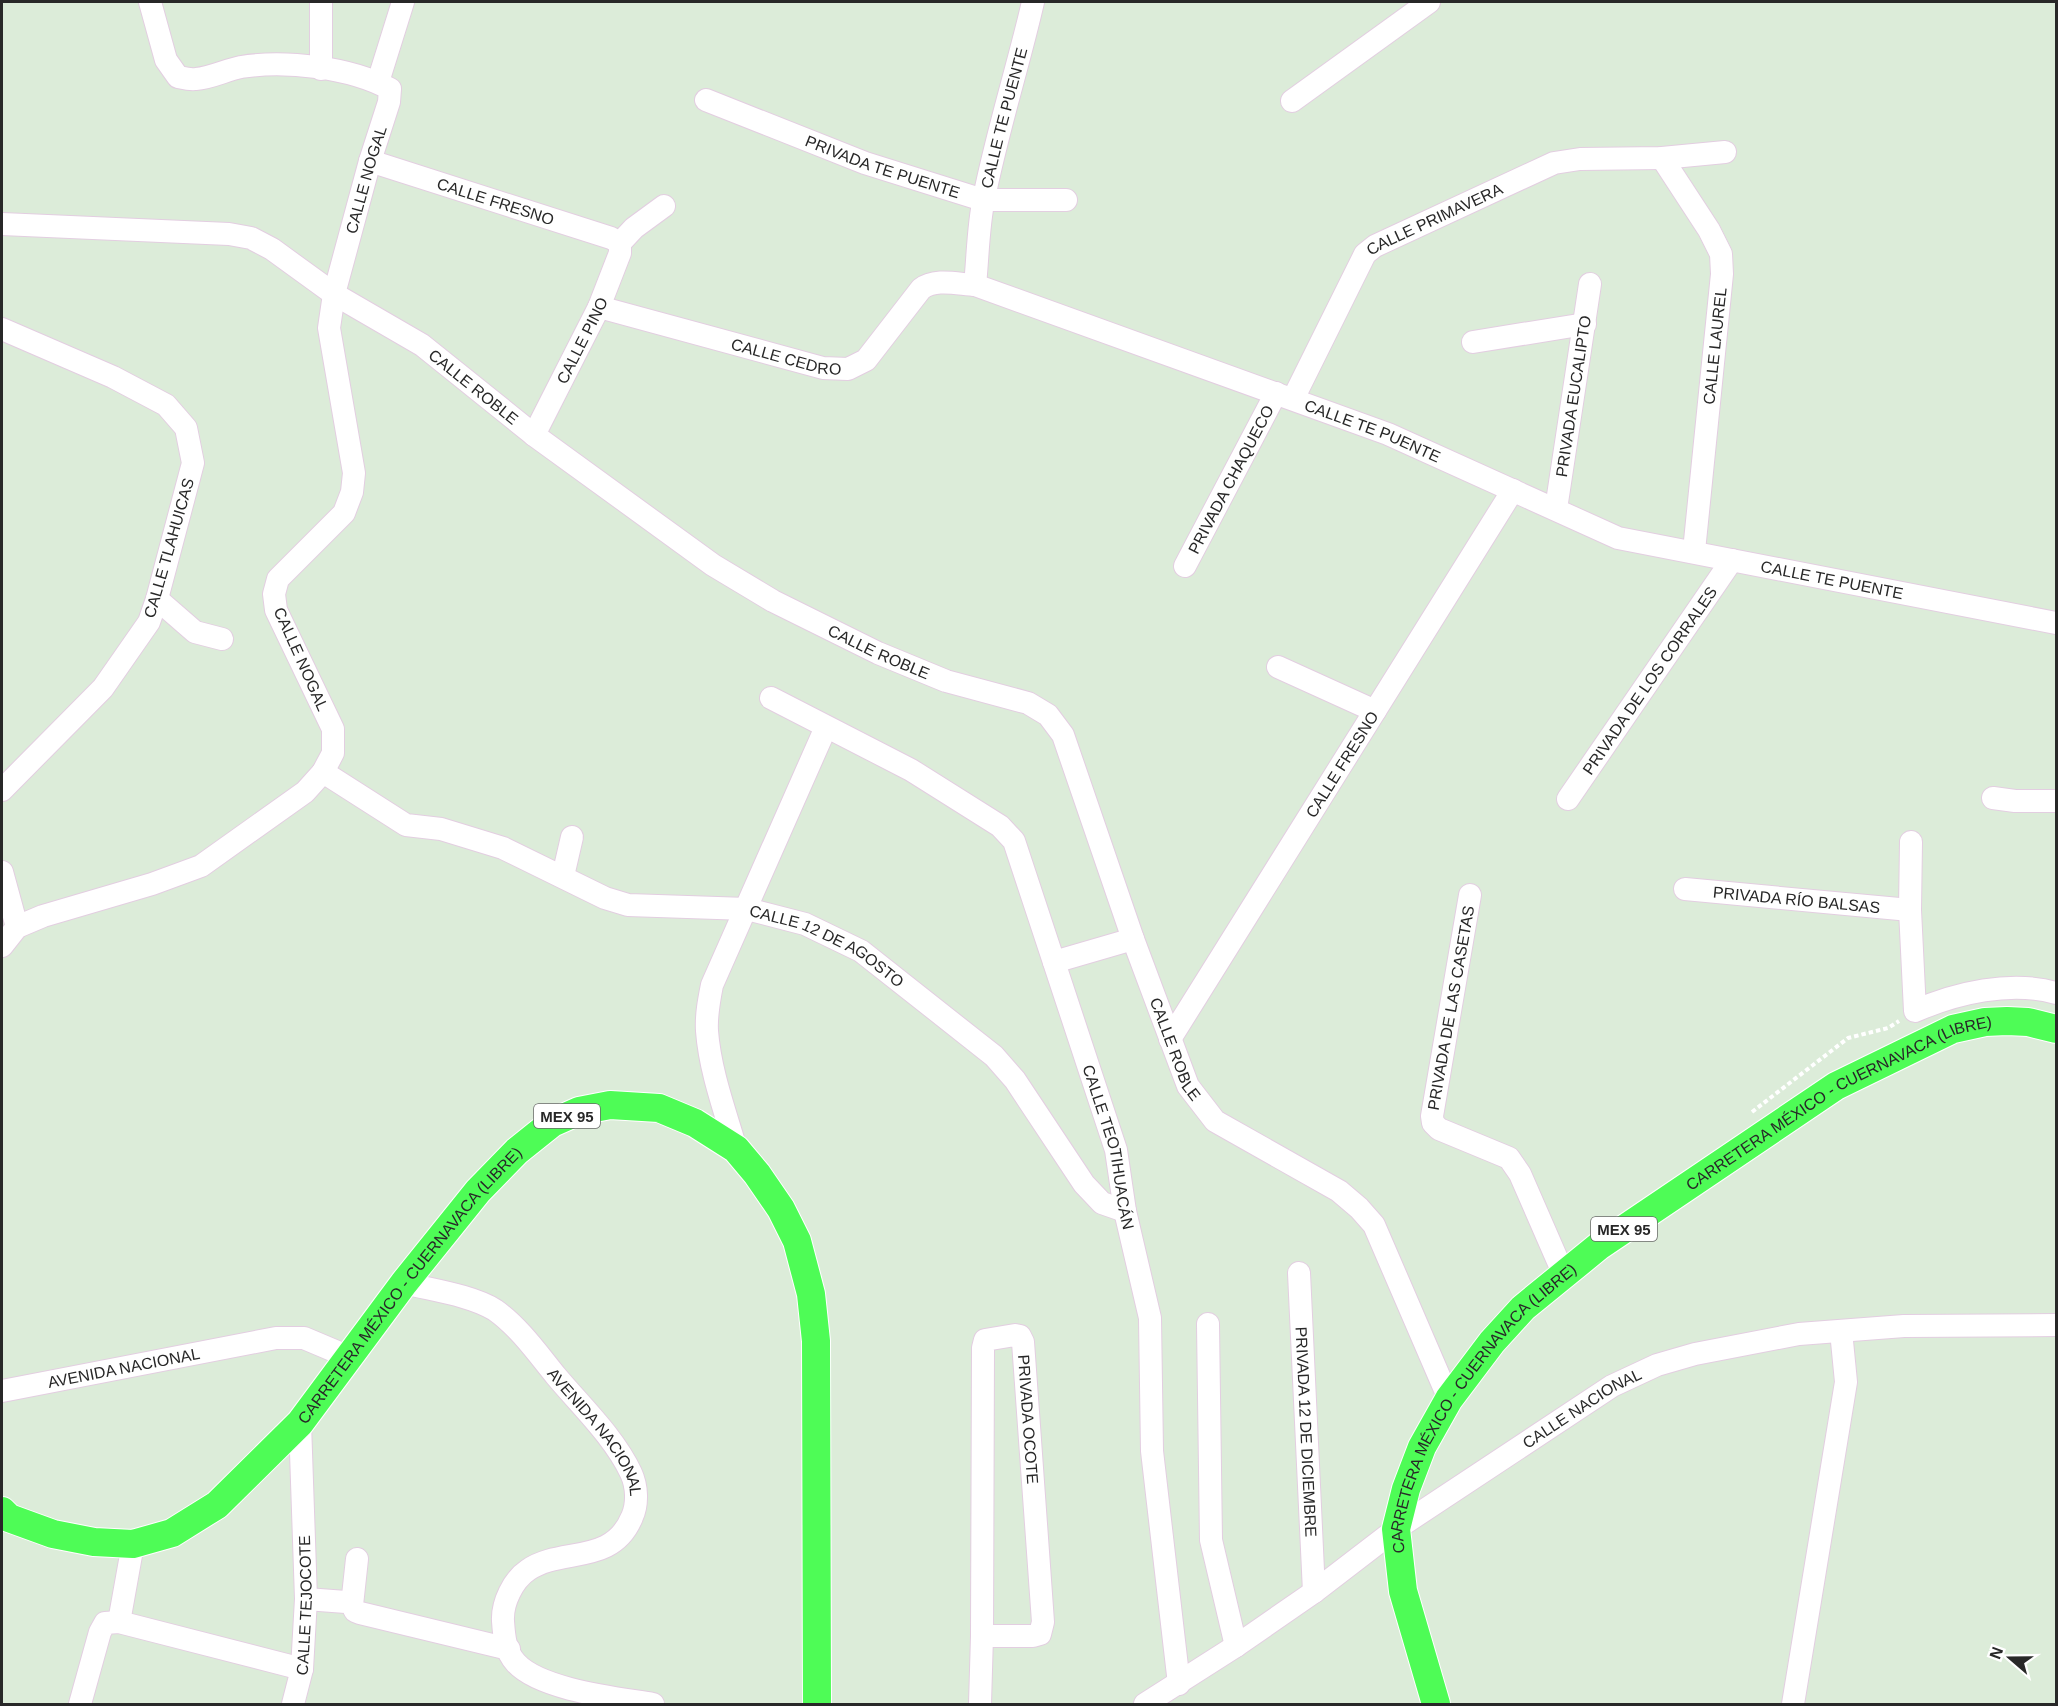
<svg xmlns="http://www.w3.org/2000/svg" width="2058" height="1706" viewBox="0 0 2058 1706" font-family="Helvetica,sans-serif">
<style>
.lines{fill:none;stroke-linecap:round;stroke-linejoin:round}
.minor-casing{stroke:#e3cee1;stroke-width:24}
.major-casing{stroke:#fff;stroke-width:30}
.path{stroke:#fff;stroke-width:4;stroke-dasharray:4.5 3;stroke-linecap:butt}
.minor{stroke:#fff;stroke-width:22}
.major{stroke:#4efc56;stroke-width:28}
.labels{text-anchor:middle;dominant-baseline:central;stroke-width:4.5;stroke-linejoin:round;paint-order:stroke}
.shield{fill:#fff;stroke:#686868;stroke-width:1.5}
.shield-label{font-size:15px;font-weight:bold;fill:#282828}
.street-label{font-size:16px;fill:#282828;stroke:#fff}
</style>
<rect width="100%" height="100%" fill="#dcecd9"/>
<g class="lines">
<g class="minor-casing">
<g id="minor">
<path d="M321,69v-67"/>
<path d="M378,82l25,-80"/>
<path id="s1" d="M706,100l159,63 118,37h83"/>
<path d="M1292,101l137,-99"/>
<path d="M1662,158l47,72 12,24 1,20 -28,277"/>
<path id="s2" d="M370,161l241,77 9,5"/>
<path id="s3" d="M2,224l227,10 22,4 21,11 62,45 88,51 112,90 179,130 60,36 105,52 68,28 82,22 20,12 15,20 70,204 55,147 27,35 124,70 20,17 15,17 75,174"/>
<path d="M620,243l14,-15 30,-22"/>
<path id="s4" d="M975,285c3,-29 3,-59 9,-87 13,-66 34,-131 49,-196"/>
<path id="s5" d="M599,307l224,61 25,1 18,-9 55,-71c14,-11 36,-5 54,-4l413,149 230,104 438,85"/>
<path d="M2,329l111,48 53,28 20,23 7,35 -36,136 -8,23 -46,66 -101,102"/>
<path d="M1473,342l112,-18"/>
<path id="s6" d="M1293,399l72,-145 10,-8 179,-83 26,-4 82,-1 63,-6"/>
<path id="s7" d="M534,435l65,-128 21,-54v-10"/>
<path id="s8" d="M1556,509l34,-225"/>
<path id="s9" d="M1185,566l91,-173"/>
<path d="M157,599l38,33 27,7"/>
<path d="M1278,667l97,44"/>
<path id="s10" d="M771,698l140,72 89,56 14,15 102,309 9,61 25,107 2,133 27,233"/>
<path id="s11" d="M323,772l83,53 35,4 62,19 102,50 23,7 119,4 58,15 56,27 133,105 21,24 69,104 18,19 23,8"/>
<path d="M1993,798l22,3h41"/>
<path id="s12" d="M1568,799l164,-239"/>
<path d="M1911,842l-1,68 5,101c41,-18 96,-31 141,-18"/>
<path d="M2,872l15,55"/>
<path d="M563,876l9,-39"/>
<path id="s13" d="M1685,889l225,21"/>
<path d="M1470,895l-38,221 1,7 6,6 70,29 11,16 44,101"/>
<path id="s14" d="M2,946l15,-19 26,-11 109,-32 49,-18 104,-74 18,-20 10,-19v-24l-57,-119 -2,-16 4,-15 66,-66 8,-21 2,-19 -25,-145 5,-34 36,-133 19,-59 1,-13c-40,-22 -105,-29 -149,-22 -15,3 -30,11 -45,12 -6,1 -13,-1 -18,-2l-12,-17 -16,-58"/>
<path d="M1054,962l79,-23"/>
<path id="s15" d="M1170,1039l343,-549"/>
<path d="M736,1149c-11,-38 -26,-78 -29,-118 -1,-16 2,-31 5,-46l114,-258"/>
<path id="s16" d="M1299,1273l15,319"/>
<path id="s17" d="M404,1283c27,7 67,12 91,27 24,17 43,44 61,66 26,31 58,61 75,97 6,13 7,31 1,44 -20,49 -71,30 -104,53 -15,10 -26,33 -25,51 1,15 2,30 13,42 25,27 101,35 137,41"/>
<path d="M1208,1324l3,216 25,106"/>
<path id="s18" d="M2,1391l274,-53h28l45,19"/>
<path d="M306,1599l40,3 6,3 3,6 5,2 149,36"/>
<path d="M352,1605l5,-46"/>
<path d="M119,1622l14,-78"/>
<path d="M80,1704l20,-72 5,-9 14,-1 183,47"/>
<path id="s19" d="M293,1704l9,-35 4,-70 -6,-176"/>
<path id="s20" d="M980,1704l2,-68 1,-288 2,-8 30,-5 5,1 3,6 20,280 -3,12 -7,2h-51"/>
<path id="s21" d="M1145,1704l91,-58 78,-54 82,-63 216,-143 45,-21 38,-11 104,-20 105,-8 152,-1"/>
<path d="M1793,1704l53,-322 -5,-51"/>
</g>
</g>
<g class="major-casing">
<g id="major">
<path id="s22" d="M2,1511l7,7 44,16 41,8 39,2 39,-11 45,-28 83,-82 104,-140 74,-92 39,-40 35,-28 27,-12 31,-6 49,3 36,15 41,26 21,25 24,35 16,32 14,53 5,47 1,363"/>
<path id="s23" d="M1436,1704l-33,-113 -7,-62 10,-40 16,-42 27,-48 43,-57 31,-34 76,-62 237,-160 117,-57 32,-7 22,-1 21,1 28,7"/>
</g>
</g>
<path class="path" d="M1752,1112l96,-74 40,-10 11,-7"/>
<use href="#minor" class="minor"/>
<use href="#major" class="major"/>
</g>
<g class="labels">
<g class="shield">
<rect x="534" y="1104" width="66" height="24" rx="4.5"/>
<rect x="1591" y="1217" width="66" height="24" rx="4.5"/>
</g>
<g class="shield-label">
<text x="567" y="1116">MEX 95</text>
<text x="1624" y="1229">MEX 95</text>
</g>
<g class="street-label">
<text stroke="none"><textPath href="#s4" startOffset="170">CALLE TE PUENTE</textPath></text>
<text stroke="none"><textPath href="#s1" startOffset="189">PRIVADA TE PUENTE</textPath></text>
<text stroke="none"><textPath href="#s14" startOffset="1017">CALLE NOGAL</textPath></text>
<text stroke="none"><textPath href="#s2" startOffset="132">CALLE FRESNO</textPath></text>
<text stroke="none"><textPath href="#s6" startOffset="240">CALLE PRIMAVERA</textPath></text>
<text stroke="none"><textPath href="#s7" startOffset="106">CALLE PINO</textPath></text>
<text transform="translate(1715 346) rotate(-84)">CALLE LAUREL</text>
<text stroke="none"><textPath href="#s5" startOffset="194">CALLE CEDRO</textPath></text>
<text stroke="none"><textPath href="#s3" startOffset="518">CALLE ROBLE</textPath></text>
<text stroke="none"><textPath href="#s8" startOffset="114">PRIVADA EUCALIPTO</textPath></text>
<text stroke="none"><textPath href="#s5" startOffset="846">CALLE TE PUENTE</textPath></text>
<text stroke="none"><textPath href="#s9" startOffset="98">PRIVADA CHAQUECO</textPath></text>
<text transform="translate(169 548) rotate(-74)">CALLE TLAHUICAS</text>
<text stroke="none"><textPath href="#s5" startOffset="1332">CALLE TE PUENTE</textPath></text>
<text stroke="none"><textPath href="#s3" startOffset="1004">CALLE ROBLE</textPath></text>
<text transform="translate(301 659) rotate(66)">CALLE NOGAL</text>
<text stroke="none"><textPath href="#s12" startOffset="144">PRIVADA DE LOS CORRALES</textPath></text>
<text stroke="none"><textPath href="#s15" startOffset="324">CALLE FRESNO</textPath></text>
<text stroke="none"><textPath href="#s13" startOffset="112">PRIVADA RÍO BALSAS</textPath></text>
<text stroke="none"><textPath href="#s11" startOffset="544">CALLE 12 DE AGOSTO</textPath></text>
<text transform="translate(1451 1008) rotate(-80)">PRIVADA DE LAS CASETAS</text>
<text stroke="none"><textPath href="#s3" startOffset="1544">CALLE ROBLE</textPath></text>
<text stroke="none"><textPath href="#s23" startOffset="818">CARRETERA MÉXICO - CUERNAVACA (LIBRE)</textPath></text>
<text stroke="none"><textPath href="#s10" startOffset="604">CALLE TEOTIHUACÁN</textPath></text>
<text stroke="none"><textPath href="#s22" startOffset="524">CARRETERA MÉXICO - CUERNAVACA (LIBRE)</textPath></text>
<text stroke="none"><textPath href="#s18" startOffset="124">AVENIDA NACIONAL</textPath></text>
<text stroke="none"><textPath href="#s21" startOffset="528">CALLE NACIONAL</textPath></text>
<text stroke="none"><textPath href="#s23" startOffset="330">CARRETERA MÉXICO - CUERNAVACA (LIBRE)</textPath></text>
<text stroke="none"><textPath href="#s20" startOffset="484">PRIVADA OCOTE</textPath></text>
<text stroke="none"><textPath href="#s16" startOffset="159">PRIVADA 12 DE DICIEMBRE</textPath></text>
<text stroke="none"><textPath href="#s17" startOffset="255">AVENIDA NACIONAL</textPath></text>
<text stroke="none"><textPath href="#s19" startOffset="100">CALLE TEJOCOTE</textPath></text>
</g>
</g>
<rect width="2058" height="1706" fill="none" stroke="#282828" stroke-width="6"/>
<g transform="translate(2010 1658) rotate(290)" stroke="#ffffff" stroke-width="4.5" paint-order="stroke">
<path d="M0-4.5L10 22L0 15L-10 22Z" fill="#282828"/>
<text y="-9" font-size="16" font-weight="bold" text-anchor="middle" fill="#282828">N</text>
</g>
</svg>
